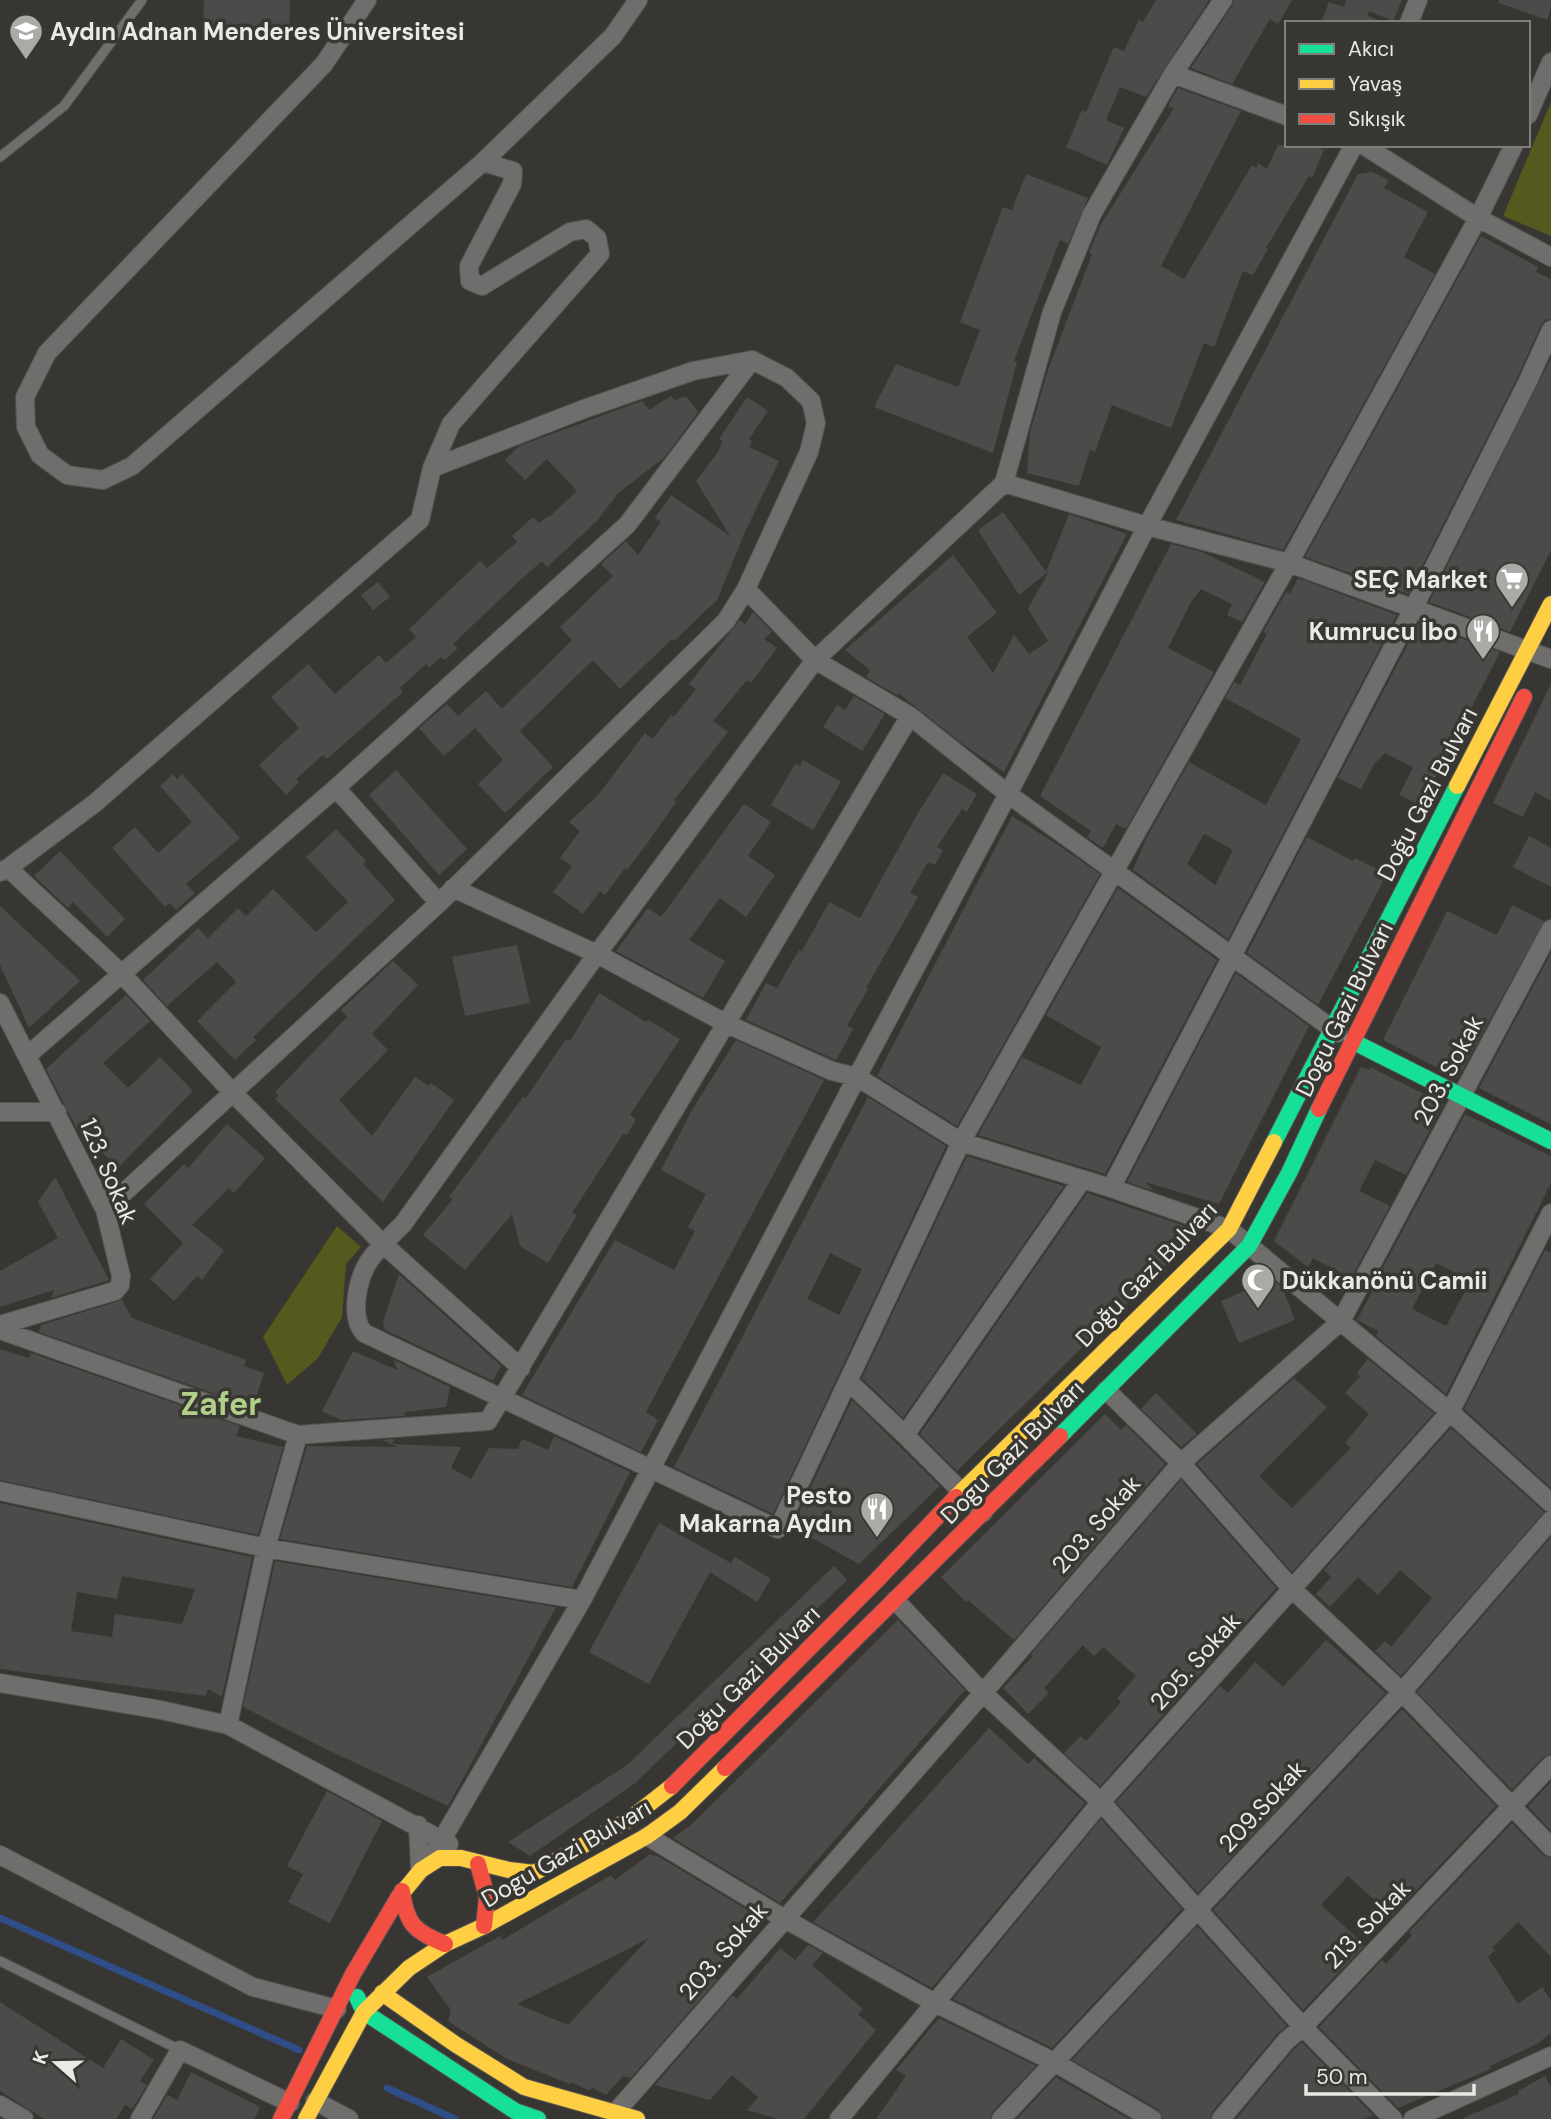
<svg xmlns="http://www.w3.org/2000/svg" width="1551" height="2119" viewBox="0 0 1551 2119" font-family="'DM Sans',sans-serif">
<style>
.green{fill:#54591d}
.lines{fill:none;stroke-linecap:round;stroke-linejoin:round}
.stream{stroke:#2f4e87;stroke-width:7}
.building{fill:#4c4b4a;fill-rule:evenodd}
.lane-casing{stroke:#545250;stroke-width:11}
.street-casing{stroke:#545250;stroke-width:20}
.fast-casing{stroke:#545250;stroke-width:18}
.slow-casing{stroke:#545250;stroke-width:18}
.jam-casing{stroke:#545250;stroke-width:18}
.lane{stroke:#6f6e6c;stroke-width:9}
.street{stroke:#6f6e6c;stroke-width:18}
.fast{stroke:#16e098;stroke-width:16}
.slow{stroke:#ffcf43;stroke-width:16}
.jam{stroke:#f24e42;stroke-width:16}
.labels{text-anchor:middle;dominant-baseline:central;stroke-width:7;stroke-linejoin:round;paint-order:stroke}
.poi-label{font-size:24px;font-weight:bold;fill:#eae9e5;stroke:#393732;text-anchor:end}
.street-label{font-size:24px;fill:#eae9e5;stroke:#393732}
.district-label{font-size:32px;font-weight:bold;fill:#b0cf89;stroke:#393732}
</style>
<rect width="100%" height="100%" fill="#383633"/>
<path class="green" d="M1551,102v134l-48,-20z
M337,1226l24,21 -15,17 -4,53 -24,41 -31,27 -24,-48z"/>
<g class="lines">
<path class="stream" d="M0,1918l299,132
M387,2088l68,31"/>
</g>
<path class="building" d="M204,0h86l-1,34 -86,-2z
M1156,0h53l-63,97 -26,-10 -14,33 18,8 -17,37 -41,-18 16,-37 4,2 28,-65 10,4 15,-31 4,2z
M1234,0h58l-14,24 -8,-5 -38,65 -41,-16 41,-62z
M1343,0h59l-9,21 -24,-10 -1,5 12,5v2h-59l8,-21 15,5 2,-6z
M1499,0h52v8l-4,12 -48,-17z
M1178,88l63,23 -80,155 23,13 68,-114 4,3 2,-5 9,6 11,-24h36l10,5 -12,28 -3,-2 -43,72 2,1 -15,26 -10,-4 -29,76 -10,-4 -33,85 -59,-23 -17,47 -5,-2 -11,36 -52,-13 3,-41 17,-59 45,-119 -3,-1 11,-27 74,-118 -6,-2z
M1372,172l17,8 -5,8 44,24 -24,45 31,17 -152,276 -107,-30 182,-346z
M1026,174l62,24 -20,46 -8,-4 -34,89 -12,32 3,1 -24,91 -119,-46 22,-43 62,23 22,-57 -20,-8 43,-115 9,3z
M1481,236l57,31 -2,5 15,7v40l-6,1 -4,5 -23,51 -110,218 -103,-37z
M1551,358v192l-41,82 -81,-30z
M671,396l4,4 11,-4 12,16 -33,45 -47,36 -21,28 -50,46 -5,-6 -25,22 -64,61 5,4 -13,12 -4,-3 -12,11 -3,-4 -26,24 3,4 -76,67 -4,-4 -27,24 3,3 -13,13 -27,-30 40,-37 -28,-31 37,-33 27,30 44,-39 7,8 30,-26 -7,-8 71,-68 7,7 30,-26 -5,-6 21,-19 6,6 9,-7 1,1 28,-26 -30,-32 -22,21 -20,-20 14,-14 123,-45 7,9z
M747,397l21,14 -19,28 3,2 -3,6 30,14 -34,71 -28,68 -43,41 -2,-2 -52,50 -27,-29 -73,71 33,36 -48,46 -27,-29 25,-24 -28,-32 -31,28 -25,-28 28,-24 11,12 28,-25 16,18 70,-69 -12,-13 53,-51 -12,-12 25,-23 12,14 23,-33 -6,-4 16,-23 59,41 -34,-55 22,-29 5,-11 -4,-2z
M1003,512l43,60 23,-58 58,20 -123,238 -40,-27 -66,-52 -1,2 -31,-18 4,-7 -25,-20 108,-95 44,58 -30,24 26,36 21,-38 15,19 19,-13 -20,-32 21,-38 -30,24 -41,-65z
M1171,544l31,8 63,30 -23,40 -15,-7 5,-11 -31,-15 -10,13 -23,46 46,24 -88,157 -10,-5 -13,24 -16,-11 4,-6 -51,-35z
M1298,578l99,37 -169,324 -95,-69 13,-31 43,-77 77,43 35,-66 -76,-41 9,-16 6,3 27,-51 -4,-2 23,-40 4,2zM1204,834l29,16 -18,35 -28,-21z
M378,582l12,15 -17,13 -12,-15z
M753,612l19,20 -8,7 13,9 -26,35 -4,-3 -34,41 15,11 -54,68 2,2 -27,39 -22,29 -2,-2 -20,27 -5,-4 -17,23 -30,-22 19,-26 -12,-8 20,-27 -11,-9 29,-27 47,-62 8,6 18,-24 3,2 22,-28 -7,-5 51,-64 5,4z
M1419,623l81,29 -79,154 -22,-11 14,-28 -28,-14 -11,11 -13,25 -23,-11z
M1551,684v117l-16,-9 -12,25 -30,-14z
M854,696l31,18 -23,37 -39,-24 14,-22 8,5z
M803,760l38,22 -28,48 -42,-25 24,-41 5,2z
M396,770l71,79 -28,26 -70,-80z
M943,773l34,21 -10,18 -5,-3 -25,38 6,3 -8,15 -7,-3 -18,31 8,4 -52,91 2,1 -21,37 6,3 -17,31 -90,-40 20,-37 11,5 22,-38 3,1 27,-49 31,16 58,-105z
M173,774l4,5 5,-5 58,64 -54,46 9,9 -19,17 -6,-7 -5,4 -53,-59 23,-21 23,26 34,-31 -32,-36z
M744,804l27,18 -23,34 27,19 -29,42 -26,-19 -31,42 36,21 -22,37 -87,-47 32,-43 13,9z
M1012,816l46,29 42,29 -143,252 -80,-50z
M336,829l30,32 -3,3 32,36 -142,137 3,3 -21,20 -38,-39 39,-39 -19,-20 -50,44 -24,-26 55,-52 10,10 30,-30 8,8 27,-27 43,43 32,-30 -42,-45z
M1529,836l22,12v39l-38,-20z
M1307,837l46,24 2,-3 32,16 -69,131 -71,-52z
M60,851l65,68 -18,18 -34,-35 -5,6 -34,-32z
M1118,888l99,72 -112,214 -127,-39 44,-78 59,28 20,-38 -55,-32z
M1512,905l32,16 -86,157 -75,-38 64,-129 50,24z
M0,906l80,75 -51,47 -29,-63z
M517,945l13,58 -65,13 -13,-59z
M1551,953v171l-72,-36z
M393,961l25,24 -46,49 16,16 -49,50 33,36 43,-59 14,9 2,-3 23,17 -71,102 -108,-103 4,-3 -4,-4 72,-75 -6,-7z
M1236,973l73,53 -90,178 -74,-22 9,9 -27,-9z
M599,993l47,29 2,-2 32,19 -50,76 6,4 -9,16 -4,-1 -51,79 5,2 -29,48 -28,-17 -8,-32 -47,56 -42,-35 30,-36 -4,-2 74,-100 3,1 40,-59 4,2z
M126,995l24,26 -47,42 25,25 32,-31 33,34 -75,77 -42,-41 -30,-58z
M736,1040l88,40 -178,332 12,8 -17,32 -119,-57 93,-155 59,30 21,-39 -7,-4 18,-33 -45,-24 31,-60z
M1361,1067l8,3 1,-3 74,37 -38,71 -31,-15 -16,31 31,15 -39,72 -38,-20 -5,9 -34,-26z
M868,1097l78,49 -173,368 -99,-47zM830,1253l32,16 -23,46 -32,-16z
M1465,1114l86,42v27l-105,211 -70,-58 2,-5 -21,-11 16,-30 -1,-2zM1436,1263l35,18 -25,45 -34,-17z
M227,1124l38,34 -31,35 -5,-5 -37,37 32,25 -22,30 -5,-4 -23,25 -24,-22 33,-36 -39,-39 40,-40 4,4z
M967,1156l97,30 -161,232 -41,-40z
M55,1177l54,103 -58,18 3,-8 -54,17v-36l58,-33 -20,-36z
M1087,1193l104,35 6,6 -240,237 -37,-37z
M1545,1250l6,3v235l-87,-79z
M399,1274l102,92 -8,15 -108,-51 -2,-8z
M1272,1279l10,8 13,33 -56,23 -18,-42z
M122,1300l10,18 114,42 -2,6 20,7 -10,30 -5,-2 -2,4 -208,-73 2,-7z
M0,1349l29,9 2,-5 209,73 -4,10 47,11 -25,88 -258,-55z
M353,1351l44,19 -3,-10 56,27 -4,20 -41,5 -1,4 -63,4 -19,-9z
M1368,1359l66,54 -142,159 -95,-108 97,-86 33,29 -68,69 33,32 59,-60 -6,-5 24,-29 -24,-21 15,-17 -3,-3z
M1156,1393l41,41 -16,13 -40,-38z
M852,1400l88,86 -81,78 -67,-37z
M1105,1414l16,16 5,-5 39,39 -151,176 -46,-40 -2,2 -25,-25z
M1451,1428l93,84 -143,164 -26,-25 10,-10 6,6 41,-49 -32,-28 -22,25 -20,-18 -28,30 -14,-13 15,-17 -7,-7z
M554,1436l76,36 -58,115 -292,-48 27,-93 91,1 -16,-7 12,-1 -2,5 69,3 -10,21 20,11 18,-31 29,1 4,-10 26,11z
M1181,1480l95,108 -176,198 -36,-33 17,-17 5,5 35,-39 -4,-4 19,-22 -33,-29 -9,9 -11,-11 -39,43 5,5 -21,21 -25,-26 30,-32 -2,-2z
M0,1503l252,54 -30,140 -14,-8 -2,7 -206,-27zM122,1576l73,13 -13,35 -67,-10 -3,23 -41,-6 6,-39 40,7z
M659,1523l72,40 4,-6 36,22 -14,23 -47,-30 -61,112 -60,-32z
M1551,1537v217l-8,3 -31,33 -95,-98z
M275,1561l281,46 -108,199 -118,-55 -87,-44z
M834,1566l13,14 -213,204 -104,72 -22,-14 119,-77z
M898,1620l67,70 -185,213 -107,-65 19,-14z
M1326,1640l60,53 -188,200 -82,-91 104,-116 8,7 27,-31 28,25z
M1402,1709l94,97 -104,110 -44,-40 -27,29 44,40 -62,65 -90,-100z
M989,1728l39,36 6,-6 51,45 -153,185 -119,-66z
M1551,1782v49l-23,-25z
M327,1791l55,30 -52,102 -42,-21 15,-28 -16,-8z
M1101,1819l81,90 -130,139 -99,-49z
M1512,1823l31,32 8,3v99l-33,-35 -26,26 3,2 -7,7 30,47 24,-17 9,13v33l-14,11 -47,22 1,3 -93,39 -79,-81 63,-67 4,4 26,-29 -3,-3z
M650,1854l5,2 1,-1 105,63 -49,57 5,5 -86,98 -8,-2 -17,19 -13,-7 -5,2 -17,-8 -1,2 -63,-25 -59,-38 3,-11 -24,-33 73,-41 2,4 109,-65 4,5zM649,1938l-81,87 -51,-21 97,-48z
M1197,1926l90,100 -10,8 -65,78 -2,7h-47l-5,-10 -86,-49z
M808,1945l15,8 -11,12 51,44 -5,5 18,16 -72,89h-26l-31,-9 11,-13 -26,-22 -22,25 -55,-15 78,-90 4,4 43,-51 15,12z
M0,2002l103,66 18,-29 33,21 -14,21 7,4 -15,24 -7,-4 -9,14h-72l-44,-28z
M939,2018l97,48 -43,45 -3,8h-114l30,-43 -10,-6z
M1302,2042l71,73 -9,4h-128l58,-70z
M191,2072l69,35 -6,12h-101l14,-24 10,5z
M1545,2076l6,11v32h-90l58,-25 -1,-3z
M1056,2077l73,42h-112z"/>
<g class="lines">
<g class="lane-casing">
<path id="lane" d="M0,157l64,-51 78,-106
M0,1961l180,89"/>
</g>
<g class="street-casing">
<path id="street" d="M367,0l-43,64 -277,289 -22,44 1,30 14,28 27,20 36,5 29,-14 351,-304 130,-126 25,-36
M1223,0l-50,74 -81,140 -40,98 -48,171 -189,177 -218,294 -194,270c-12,12 -24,23 -34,37 -11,17 -20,55 -5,72l414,196 183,-387 328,-579 189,-345 36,-73
M1409,23l9,-23
M1173,74l114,42
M1528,115l23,-53
M1363,145l115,73 73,39
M432,468l19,-44 149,-170 -3,-16 -11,-9 -16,3 -88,54 -12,-5 -1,-15 43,-82 1,-13 -30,-9
M1004,483l143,43 142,37 262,96
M746,589l69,71 95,56 98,78 330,239
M336,788l103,115
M8,868l113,105 113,121 149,150 138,124
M0,872l8,-4 87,-65 325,-283 12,-52 152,-59 109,-38 59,-11 35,18 24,23 5,22 -7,29 -63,137 -20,32 -287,282 -334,307
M453,888l144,66 130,70 105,47 25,6 104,65 150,46 118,41 221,183 101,91
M0,1003l105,207 16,66 -1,9 -5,6 -115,34
M28,1055l308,-267 291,-263 125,-165
M0,1112h57
M1111,1188l302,-579 115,-228 23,-51
M0,1330l298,105 190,-14 422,-705
M849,1382l56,53 78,78
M1106,1390l75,73 112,127 109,102 149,155
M905,1435l177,-255
M0,1491l266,57 316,52
M895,1600l88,93 118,109 202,225 90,92
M0,1683l161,27 67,15 221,119
M228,1725l38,-177 32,-113
M418,1825l2,43
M647,1836l136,82 152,85 119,59 98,57
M0,1855l253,132 84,22
M429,1862l153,-262 275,-523 151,-283 139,-268 207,-381
M315,2101l34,18
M0,2105l24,14
M615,2113l368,-420 198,-230 160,-142 210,-392
M140,2119l40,-69 110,53
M839,2119l262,-317 349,-390 101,-199
M1001,2119l401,-427 149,-172
M1221,2119l65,-78 17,-14 248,-262
M1413,2119l138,-63"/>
</g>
<g class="fast-casing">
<path id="fast" d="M1352,1041l199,100
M1274,1142l183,-356
M1060,1436l189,-190 40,-73 30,-64
M357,1997l7,15 151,99 23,8"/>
</g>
<g class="slow-casing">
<path id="slow" d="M1457,786l94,-182
M956,1497l273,-268 45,-87
M398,1898l23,-28 19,-12h21l48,12 25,3 96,-54 42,-33
M382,1993l73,51 69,43 113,32
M306,2119l58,-107 45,-44 36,-24 39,-18 163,-90 33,-24 45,-44"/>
</g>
<g class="jam-casing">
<path id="jam" d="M1319,1109l205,-412
M725,1768l335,-332
M672,1786l204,-205 80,-84
M478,1864l9,33 -3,29
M402,1891c4,33 13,41 43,53
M281,2119l72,-145 45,-76"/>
</g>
<use href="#lane" class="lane"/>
<use href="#street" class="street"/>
<use href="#fast" class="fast"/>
<use href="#slow" class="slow"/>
<use href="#jam" class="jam"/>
</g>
<defs>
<g id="university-pin" transform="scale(1.75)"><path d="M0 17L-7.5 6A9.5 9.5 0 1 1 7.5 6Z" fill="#acaaa7" stroke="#393732"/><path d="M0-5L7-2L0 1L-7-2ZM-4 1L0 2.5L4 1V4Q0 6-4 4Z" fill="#fff"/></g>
<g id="supermarket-pin" transform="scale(1.75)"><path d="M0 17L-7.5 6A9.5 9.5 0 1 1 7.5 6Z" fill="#acaaa7" stroke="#393732"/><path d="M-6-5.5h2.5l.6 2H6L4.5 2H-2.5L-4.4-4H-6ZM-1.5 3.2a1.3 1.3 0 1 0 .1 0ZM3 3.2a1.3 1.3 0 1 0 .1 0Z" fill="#fff"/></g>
<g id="restaurant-pin" transform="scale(1.75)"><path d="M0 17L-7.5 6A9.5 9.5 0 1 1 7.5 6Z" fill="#acaaa7" stroke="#393732"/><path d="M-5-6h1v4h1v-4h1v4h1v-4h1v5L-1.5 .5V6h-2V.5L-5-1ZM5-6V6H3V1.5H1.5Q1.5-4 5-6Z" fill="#fff"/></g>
<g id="mosque-pin" transform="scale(1.75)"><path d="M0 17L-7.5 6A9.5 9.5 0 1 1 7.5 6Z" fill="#acaaa7" stroke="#393732"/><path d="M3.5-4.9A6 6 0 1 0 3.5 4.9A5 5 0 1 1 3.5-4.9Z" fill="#fff"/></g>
</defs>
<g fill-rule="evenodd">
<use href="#university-pin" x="26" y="31"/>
<use href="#supermarket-pin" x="1512" y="579"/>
<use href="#restaurant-pin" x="1483" y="631"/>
<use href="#mosque-pin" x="1258" y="1280"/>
<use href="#restaurant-pin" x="877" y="1509"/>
</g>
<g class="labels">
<g class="poi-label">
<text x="50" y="31" text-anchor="start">Aydın Adnan Menderes Üniversitesi</text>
<text x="1488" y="579">SEÇ Market</text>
<text x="1458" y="631">Kumrucu İbo</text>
<text x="1282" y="1280" text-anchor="start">Dükkanönü Camii</text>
<text x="852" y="1495">Pesto<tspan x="852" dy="28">Makarna Aydın</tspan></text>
</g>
<g class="street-label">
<text transform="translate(1427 794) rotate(-63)">Doğu Gazi Bulvarı</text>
<text transform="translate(1344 1009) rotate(-64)">Dogu Gazi Bulvarı</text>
<text transform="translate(1448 1070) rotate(-62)">203. Sokak</text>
<text transform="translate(109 1171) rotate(67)">123. Sokak</text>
<text transform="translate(1146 1274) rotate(-46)">Doğu Gazi Bulvarı</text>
<text transform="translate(1012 1452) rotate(-45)">Dogu Gazi Bulvarı</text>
<text transform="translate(1096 1524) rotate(-49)">203. Sokak</text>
<text transform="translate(1195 1661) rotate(-48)">205. Sokak</text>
<text transform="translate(748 1677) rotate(-45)">Doğu Gazi Bulvarı</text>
<text transform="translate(1262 1806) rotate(-47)">209.Sokak</text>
<text transform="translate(566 1853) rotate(-30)">Dogu Gazi Bulvarı</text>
<text transform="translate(1367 1924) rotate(-46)">213. Sokak</text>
<text transform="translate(723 1951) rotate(-49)">203. Sokak</text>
</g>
<g class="district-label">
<text x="221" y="1404">Zafer</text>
</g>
</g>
<rect x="1285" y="21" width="245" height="126" fill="#393732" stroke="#807e7a" stroke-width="2"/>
<rect x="1299" y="44" width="35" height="10" fill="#16e098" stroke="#807e7a" stroke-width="2"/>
<text x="1348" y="56" font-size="21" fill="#eae9e5">Akıcı</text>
<rect x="1299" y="79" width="35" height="10" fill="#ffcf43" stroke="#807e7a" stroke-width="2"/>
<text x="1348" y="91" font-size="21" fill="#eae9e5">Yavaş</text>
<rect x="1299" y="114" width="35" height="10" fill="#f24e42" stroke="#807e7a" stroke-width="2"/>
<text x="1348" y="126" font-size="21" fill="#eae9e5">Sıkışık</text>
<g transform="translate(56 2063) rotate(290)" stroke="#393732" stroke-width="5" paint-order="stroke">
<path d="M0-5L12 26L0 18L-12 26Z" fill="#eae9e5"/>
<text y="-10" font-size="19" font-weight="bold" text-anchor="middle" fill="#eae9e5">K</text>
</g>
<path d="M1306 2084v10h168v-10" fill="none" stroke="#eae9e5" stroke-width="3.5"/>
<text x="1316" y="2084" font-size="21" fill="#eae9e5" stroke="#393732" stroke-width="5" paint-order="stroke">50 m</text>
</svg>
